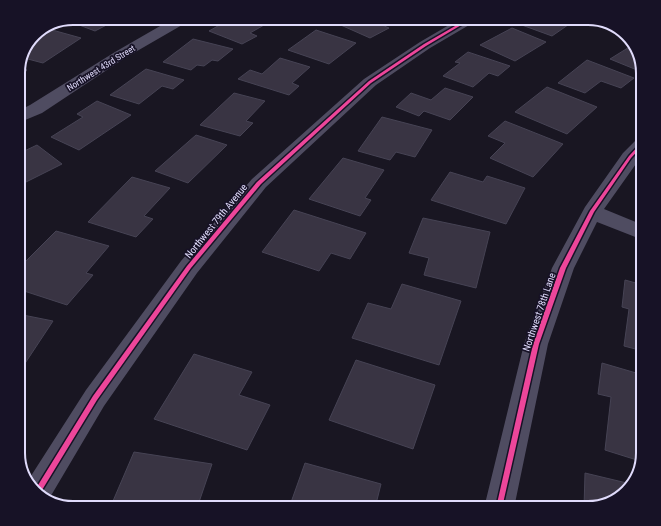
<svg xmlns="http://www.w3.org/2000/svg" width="661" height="526" viewBox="0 0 661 526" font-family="'Roboto Condensed',sans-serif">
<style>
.building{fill:#393443;stroke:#464354}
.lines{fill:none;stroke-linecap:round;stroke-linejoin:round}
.street{fill:#4f4c61;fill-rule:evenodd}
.cycleway-casing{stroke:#171226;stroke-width:3}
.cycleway{fill:#ed469a;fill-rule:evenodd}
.labels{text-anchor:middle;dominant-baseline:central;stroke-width:3.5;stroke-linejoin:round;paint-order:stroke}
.far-street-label{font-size:9px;fill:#e0dbfb;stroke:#171226}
.street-label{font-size:10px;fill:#e0dbfb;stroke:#171226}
.rim{fill:none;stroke:#e0dbfb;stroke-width:2}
</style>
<rect width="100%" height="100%" fill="#191622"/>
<path class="building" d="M73,18h47l-25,13 -29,-11z
M232,18h31l8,3 -21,12 7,3 -15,8 -33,-13z
M342,18h53l-13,7 7,3 -19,10 -36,-16z
M528,18h50l-26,18 -33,-12z
M45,28l36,10 -38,25 -19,-5 12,-26z
M512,28l34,14 -31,19 -35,-16z
M316,30l40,13 -27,21 -41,-14z
M193,39l40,10 -15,12 -6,-1 -8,6 -7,-1 -6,5 -28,-8z
M631,46l10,22 -4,2 -27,-11z
M468,52l42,14 -12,10 -9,-3 -16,14 -30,-11 17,-13 -5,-1z
M280,58l30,9 -18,16 7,3 -10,9 -51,-16 12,-9 12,4z
M587,60l47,18 -13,10 -20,-7 -16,12 -27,-10z
M19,68l8,2 -9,6z
M146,69l38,11 -11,9 -11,-3 -23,18 -29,-9z
M547,87l50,20 -30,27 -52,-22z
M445,88l28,9 -23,23 -26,-9 -5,5 -23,-9 15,-14 20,7z
M234,93l31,8 -19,20 7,2 -13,13 -40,-11z
M97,101l34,14 -52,35 -28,-13 32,-20 -6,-3z
M382,117l50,13 -17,27 -19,-5 -6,8 -32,-9z
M505,121l58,23 -30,33 -43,-19 15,-15 -17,-7z
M196,135l31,10 -39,38 -33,-12z
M37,145l25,19 -44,22v-32z
M343,158l41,12 -19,28 6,2 -11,16 -51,-17z
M450,172l33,10 4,-6 38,12 -19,36 -75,-24z
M132,177l38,11 -26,28 9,3 -17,18 -48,-15z
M294,210l72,23 -16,26 -19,-6 -12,18 -57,-19z
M423,218l67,14 -14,56 -52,-13 5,-17 -20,-5z
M56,231l53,15 -23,27 7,2 -26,30 -49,-16v-20z
M625,280l18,5v66l-19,-5 5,-37 -7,-2z
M402,284l59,17 -22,64 -87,-27 16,-35 23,6z
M18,314l35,7 -35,53z
M194,354l58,18 -13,23 31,10 -23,45 -93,-31z
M356,360l79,25 -22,64 -84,-29z
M602,363l41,12v79l-3,7 -35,-11 6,-53 -13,-3z
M134,452l78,12 -15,44 -20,-3 -1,3h-66z
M305,463l76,21 -6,24h-86z
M585,473l46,11 -1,5 -42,19h-4z"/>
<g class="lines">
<path class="street" d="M174,18h17l-2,3 -64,37 -83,55 -24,10v-12l12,-6 85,-53z
M461,18h17l-2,3 -46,27 -54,37 -110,102 -69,86 -93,133 -55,93 -12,-4 -8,-16 57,-89 95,-129 71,-82 112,-100 56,-37z
M643,138v16l-39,55 39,16v15l-46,-18 -23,46 -26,76 -34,164h-30l40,-164 28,-76 33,-61 38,-54 14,-14z"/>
<g class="cycleway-casing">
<path id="cycleway" d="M469,18h4l-47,28 -55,37 -110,101 -70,84 -94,132 -58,95h-2l-2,-5 58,-94 94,-130 70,-84 112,-101 55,-37z
M642,142h1v3l-12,13 -37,54 -28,56 -27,76 -37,164h-6l37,-164 27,-76 30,-57 39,-55z"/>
</g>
<use href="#cycleway" class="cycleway"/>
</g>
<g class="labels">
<g class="far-street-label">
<text transform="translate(101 68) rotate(-32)">Northwest 43rd Street</text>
</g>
<g class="street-label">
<text transform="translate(216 221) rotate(-51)">Northwest 79th Avenue</text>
<text transform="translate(539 312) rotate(-71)">Northwest 78th Lane</text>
</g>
</g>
<path d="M0 0H661V526H0ZM73 25H588A48 48 0 0 1 636 73V453A48 48 0 0 1 588 501H73A48 48 0 0 1 25 453V73A48 48 0 0 1 73 25Z" fill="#171226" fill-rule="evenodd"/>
<path class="rim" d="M73 25H588A48 48 0 0 1 636 73V453A48 48 0 0 1 588 501H73A48 48 0 0 1 25 453V73A48 48 0 0 1 73 25Z"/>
</svg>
